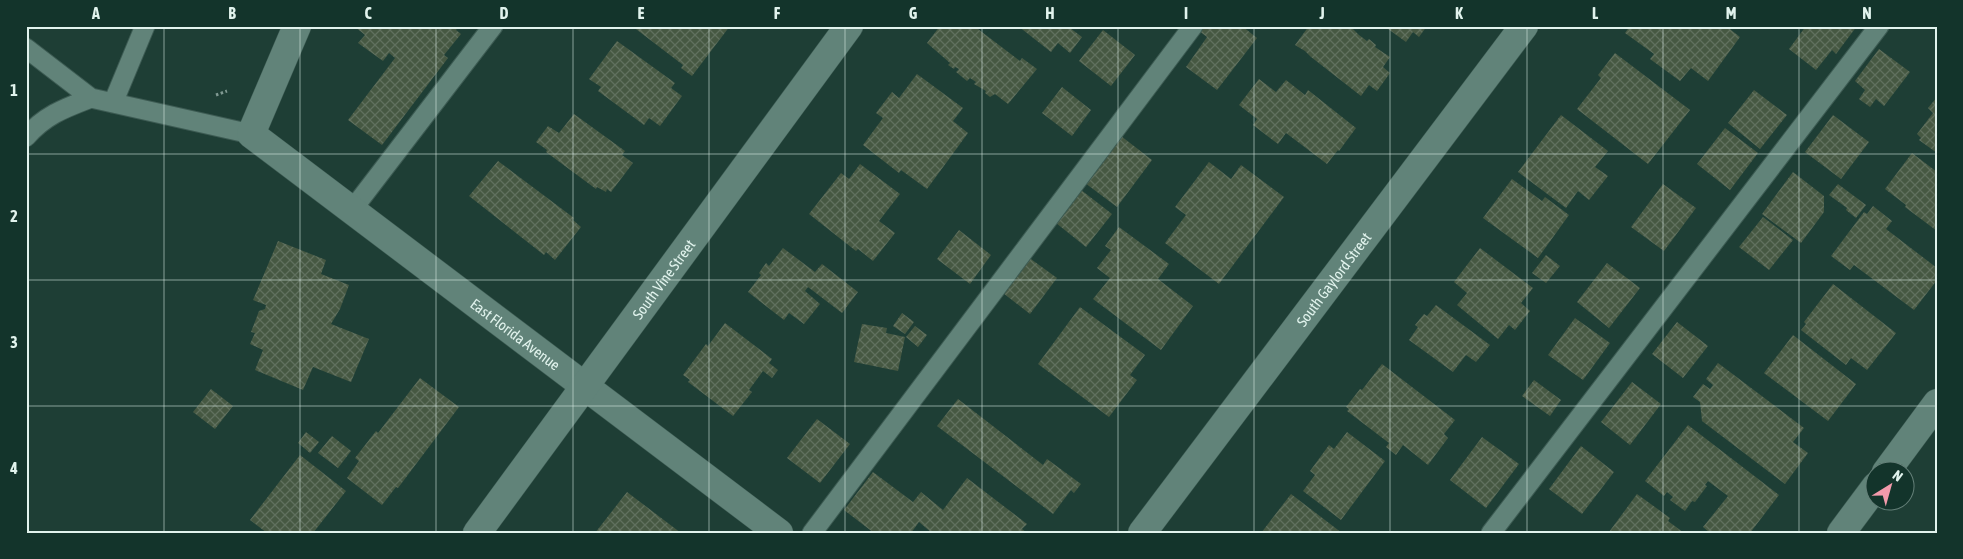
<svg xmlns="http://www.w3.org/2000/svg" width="1963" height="559" viewBox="0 0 1963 559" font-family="'Asap Condensed',sans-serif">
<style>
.building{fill:url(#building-cross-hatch)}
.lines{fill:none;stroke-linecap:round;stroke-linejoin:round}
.lane-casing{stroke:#3d5b53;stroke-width:21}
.street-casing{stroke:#3d5b53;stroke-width:29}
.path{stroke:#809992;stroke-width:3;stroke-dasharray:2.5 2.5;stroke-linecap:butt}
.lane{stroke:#618379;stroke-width:19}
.street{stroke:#618379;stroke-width:28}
.grid{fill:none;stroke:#e1f3ed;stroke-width:1;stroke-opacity:0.55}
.labels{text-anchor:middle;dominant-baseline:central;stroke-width:4;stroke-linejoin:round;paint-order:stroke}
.street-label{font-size:15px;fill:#e1f3ed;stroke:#13342b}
.neatline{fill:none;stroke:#e1f3ed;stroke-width:2}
.grid-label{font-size:16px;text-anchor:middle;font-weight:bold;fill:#e1f3ed}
</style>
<defs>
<pattern id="building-cross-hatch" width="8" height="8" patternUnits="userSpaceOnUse" patternTransform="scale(1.25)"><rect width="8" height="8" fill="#465842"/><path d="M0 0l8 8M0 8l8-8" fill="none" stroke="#60705e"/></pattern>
</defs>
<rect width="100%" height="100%" fill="#1e3e35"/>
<path class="building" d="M354,26h105l-3,4 5,4 -17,21 4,3 -66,87 -34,-25 47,-62 -6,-5 -6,8 -25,-18 7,-8z
M632,26h98l-38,50 -11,-8 2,-3z
M940,26h34l46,35 2,-3 15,11 -29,35 -13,-10 -5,3 -5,-4 1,-2 -12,-7 2,-2 -6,-4 -3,3 -11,-9 3,-3 -4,-2 -1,2 -6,-4 2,-2 -23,-20z
M1018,26h54l-2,2 12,9 -12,16 -12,-10 -7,9z
M1203,26h39l15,12 -40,52 -31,-23 21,-30 -8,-6z
M1309,26h41l9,9 8,6 2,-2 7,6 -1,2 15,10 -7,10 7,6 -13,18 -8,-6 -8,11 -50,-39 -6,-6 -10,-6z
M1384,26h43l-8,11 -6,-5 -7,10z
M1630,26h96l14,11 -32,44 -17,-13 -11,13 -30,-22 4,-5 -29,-21z
M1806,26h51l-21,28 -4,-4 -16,20 -27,-21z
M1103,30l32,25 -24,31 -32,-25z
M617,41l58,42 -4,5 11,8 -22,30 -11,-8 -5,7 -46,-34 3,-4 -12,-8z
M1879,49l31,23 -26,34 -8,-7 -6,8 -11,-8 6,-9 -10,-9z
M1615,53l75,57 -42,54 -71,-55 24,-31 -3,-3z
M917,74l46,34 -10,13 15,12 -41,56 -26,-19 -2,3 -36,-28 20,-27 -7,-5 16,-21 7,6z
M1259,79l17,13 10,-12 19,15 3,-5 48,38 -17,23 -1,-1 -11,14 -41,-31 -8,11 -25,-19 4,-6 -18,-14z
M1062,87l29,23 -19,26 -30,-23z
M1754,90l33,25 -27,34 -32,-26z
M1937,97v56l-18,-13 2,-2 -4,-4 16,-21 -5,-5z
M574,114l51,37 -3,4 11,8 -22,29 -4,-3 -1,3 -9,-5 -1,2 -50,-37 1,-2 -11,-8 12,-16 11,7z
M1561,115l47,36 -13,16 13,9 -19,24 -11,-9 -12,17 -48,-36z
M1833,115l36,27 -28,37 -36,-27z
M1725,128l33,25 -28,37 -33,-26z
M1121,136l31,24 -35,47 -32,-24z
M1912,153l25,19v59l-32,-24 1,-2 -21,-16z
M498,161l76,57 -1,2 8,7 -26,33 -9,-8 -2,3 -75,-59z
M1209,162l22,17 10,-14 43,32 -65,87 -54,-41 21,-28 -11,-8z
M860,164l40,30 -21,27 16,12 -22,28 -15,-12 -2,2 -47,-37 32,-41 8,6z
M1793,172l31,24v16l-23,31 -39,-29z
M1512,179l30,22 3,-4 24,18 -31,43 -55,-40z
M1663,184l33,24 -32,43 -33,-24z
M1838,184l28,21 -10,13 -10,-8 1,-2 -18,-13z
M1076,186l36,28 -26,33 -35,-28z
M1873,206l19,15 -6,8 51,39v12l-23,30 -60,-45 -4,5 -19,-14 33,-44 3,2z
M1763,217l30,23 -24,30 -30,-23z
M1119,227l50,37 -11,15 35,27 -32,44 -68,-51 17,-21 -13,-10 14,-18 -6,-4z
M959,230l32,25 -21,29 -33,-25z
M278,241l48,19 -5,14 28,11 -9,24 -9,15 38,15 -18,43 -38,-15 -10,23 -48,-20 8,-20 -13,-6 5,-11 -4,-1 8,-21 6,-2 1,-4 -13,-5z
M783,248l32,24 7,-8 36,28 -16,21 -34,-26 -3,4 15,13 -16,20 -15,-11 -5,7 -36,-28 13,-17 -2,-2 7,-10 3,3z
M1480,248l53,40 -12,15 9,8 -15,19 -6,-5 -11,14 -41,-34 10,-12 -13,-11z
M1024,254l33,24 -27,36 -32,-25z
M1546,255l14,11 -14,17 -14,-10z
M1607,263l33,25 -31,40 -32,-26z
M1833,284l63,49 -29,37 -16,-12 -5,7 -45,-35 5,-6 -2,-2z
M1436,305l54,40 -14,17 -10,-7 -13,17 -44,-32 9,-13 -3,-2 9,-11 3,2z
M1080,307l65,48 -15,20 7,5 -28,37 -71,-53z
M902,313l12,9 -9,12 -12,-8z
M1575,318l35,25 -27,37 -35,-25z
M1677,322l31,24 -25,32 -31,-24z
M725,323l47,36 -3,4 9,7 -6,8 -9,-7 -14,19 3,2 -19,24 -45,-34 2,-2 -7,-5 23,-31 2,2z
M862,324l25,4 -1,5 19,4 -7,34 -44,-9z
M915,326l12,9 -9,12 -12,-10z
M1793,335l63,49 -28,37 -64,-48z
M1718,363l86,65 -11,14 15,11 -23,31 -83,-63 -2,-19 -7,-5 10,-13 7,5 3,-4 -7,-6z
M1382,364l73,56 -11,14 4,4 -20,27 -25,-20 -7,10 -10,-8 3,-4 -42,-32 2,-2 -3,-2 14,-18 2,1z
M420,378l39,29 -61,81 -2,-1 -14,18 -35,-27 12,-17 -4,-3 21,-27 2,2z
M1534,380l27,20 -11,16 -28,-20z
M1632,382l29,22 -31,41 -29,-23z
M211,389l22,17 -18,23 -22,-17z
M958,399l85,66 4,-6 34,25 -7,9 -3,-3 -18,24 -116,-88z
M817,419l33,25 -30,39 -33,-25z
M1688,425l91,70 -29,38h-40l-7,-6 25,-31 -20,-15 -3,4 2,1 -12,16 -3,-1 -7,10 -15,-11 3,-3 -6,-5 -3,4 -19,-15z
M306,432l13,10 -9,11 -12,-10z
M1347,432l38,29 -44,59 -38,-29 12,-16 -5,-4 19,-26 5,4z
M332,436l19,15 -13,17 -20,-15z
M1482,437l37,27 -33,44 -36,-28z
M1581,446l33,26 -32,42 -33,-25z
M300,455l46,36 -33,42h-46l-17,-13z
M873,472l40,30 8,-10 22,18 24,-32 60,46 -5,5 5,4h-95l-13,-11 -8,11h-37l-30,-23z
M627,492l54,41h-86z
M1291,494l51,39h-81z
M1637,494l33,24 -2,3 16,12 -75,-1z"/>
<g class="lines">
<g class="lane-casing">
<path id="lane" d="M26,48l65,50 160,36
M113,103l32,-77
M26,137c19,-22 39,-29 65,-39
M352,210l141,-184
M812,533l381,-507
M1491,533l388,-507"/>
</g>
<g class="street-casing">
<g id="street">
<path id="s1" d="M297,26l-46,108 528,399"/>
<path d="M1886,472l51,-69"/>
<path id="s2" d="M477,533l372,-507"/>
<path id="s3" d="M1142,533l382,-507"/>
<path d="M1841,533l35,-47"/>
</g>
</g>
<path class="path" d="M216,95l11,-4"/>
<use href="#lane" class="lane"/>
<use href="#street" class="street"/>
</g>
<path class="grid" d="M164,26v507M300,26v507M436,26v507M573,26v507M709,26v507M845,26v507M982,26v507M1118,26v507M1254,26v507M1390,26v507M1527,26v507M1663,26v507M1799,26v507M26,154h1911M26,280h1911M26,406h1911"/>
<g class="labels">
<g class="street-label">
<text stroke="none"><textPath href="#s2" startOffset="315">South Vine Street</textPath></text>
<text stroke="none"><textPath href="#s3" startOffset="318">South Gaylord Street</textPath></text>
<text stroke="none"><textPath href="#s1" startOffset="449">East Florida Avenue</textPath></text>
</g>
</g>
<rect width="1963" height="559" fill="none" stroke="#13342b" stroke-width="55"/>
<g transform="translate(1890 486) rotate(37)"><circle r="24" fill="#13342b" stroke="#658079"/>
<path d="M0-4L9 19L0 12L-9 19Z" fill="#f39aab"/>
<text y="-8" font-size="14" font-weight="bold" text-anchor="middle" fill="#e1f3ed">N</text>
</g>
<rect x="28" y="28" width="1908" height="504" class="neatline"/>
<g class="grid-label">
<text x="96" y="19">A</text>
<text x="232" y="19">B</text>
<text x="368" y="19">C</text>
<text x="504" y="19">D</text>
<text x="641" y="19">E</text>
<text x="777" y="19">F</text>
<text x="913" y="19">G</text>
<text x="1050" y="19">H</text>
<text x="1186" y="19">I</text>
<text x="1322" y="19">J</text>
<text x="1459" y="19">K</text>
<text x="1595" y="19">L</text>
<text x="1731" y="19">M</text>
<text x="1867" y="19">N</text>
<text x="14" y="96">1</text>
<text x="14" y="222">2</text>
<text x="14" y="348">3</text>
<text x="14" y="474">4</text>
</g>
</svg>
